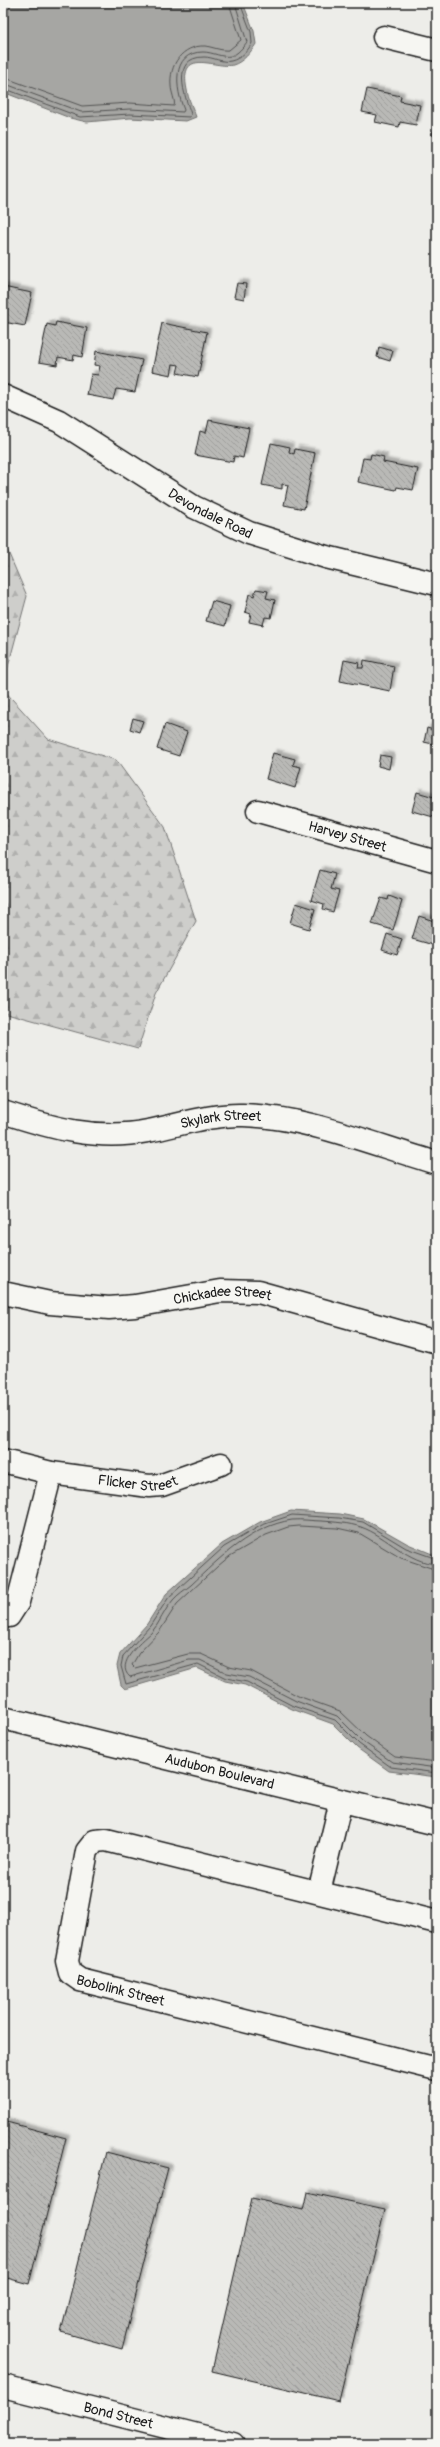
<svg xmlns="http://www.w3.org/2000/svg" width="440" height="2447" viewBox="0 0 440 2447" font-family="Pangolin,sans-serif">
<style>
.forest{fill:url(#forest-firs);stroke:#757574}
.water{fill:#a6a6a3;stroke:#6f6f6d}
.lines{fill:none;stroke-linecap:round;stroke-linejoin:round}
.shore{stroke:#535352;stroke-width:1}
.building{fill:url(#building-back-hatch);stroke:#1c1c1c;filter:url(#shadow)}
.minor-casing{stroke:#1c1c1c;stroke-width:25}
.minor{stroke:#f6f6f2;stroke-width:22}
.labels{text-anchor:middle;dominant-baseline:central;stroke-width:3;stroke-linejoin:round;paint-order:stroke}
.street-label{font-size:14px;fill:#1c1c1c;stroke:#f6f6f2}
</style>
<defs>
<pattern id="forest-firs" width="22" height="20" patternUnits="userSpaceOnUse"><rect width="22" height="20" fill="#cececb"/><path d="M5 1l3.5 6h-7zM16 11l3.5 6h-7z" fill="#b0b0ae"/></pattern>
<pattern id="building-back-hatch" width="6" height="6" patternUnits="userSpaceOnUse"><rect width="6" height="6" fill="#b9b9b6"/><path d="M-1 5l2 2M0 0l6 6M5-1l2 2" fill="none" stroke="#9e9e9c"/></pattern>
<filter id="shadow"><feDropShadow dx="3.5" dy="-3.5" stdDeviation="1" flood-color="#0004"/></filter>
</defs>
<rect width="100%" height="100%" fill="#edede9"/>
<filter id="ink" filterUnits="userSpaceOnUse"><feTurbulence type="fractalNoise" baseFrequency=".025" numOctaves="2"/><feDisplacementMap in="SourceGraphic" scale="8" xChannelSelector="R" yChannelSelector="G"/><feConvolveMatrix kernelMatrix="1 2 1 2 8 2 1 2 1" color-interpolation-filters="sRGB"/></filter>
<g filter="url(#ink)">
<path class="forest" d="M3,540l24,56 -24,89z
M3,689l45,50 68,21 49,67 31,94 -40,72 -18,56 -135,-37z"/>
<path class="water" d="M3,3h240l11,28 2,13c-5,8 -13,18 -23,21 -18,4 -55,-19 -46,25 1,9 6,18 9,27l-10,4 -56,-3 -43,4 -17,-4 -67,-26z
M291,1511l49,3 24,5 44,25 29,12v221l-48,-6 -32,-23 -24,-24 -41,-15 -47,-24 -20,-4 -28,-13 -72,21 -4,-4 -4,-19 3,-12 27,-30 19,-30 56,-50 38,-22z"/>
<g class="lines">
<path class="shore" d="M3,77l79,29 48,-3 44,3c2,-4 -3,-14 -3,-20 -2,-21 11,-41 34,-40 8,1 16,5 24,4l12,-10 -12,-37
M3,83l78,29 49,-3 53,3 1,-2c-8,-20 -14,-58 19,-58 10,0 19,6 28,4 7,-2 12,-9 16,-14l-12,-39
M3,88l77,29 50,-3 60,3 1,-3c-6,-17 -21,-57 13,-57 9,0 18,6 27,4 9,-2 17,-10 21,-18l-1,-11 -11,-29
M437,1559l-31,-11 -43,-26 -24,-4 -47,-3 -30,10 -38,22 -55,50 -19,29 -27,30 -2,10 5,18 72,-20 28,14 21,4 46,24 42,14 24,24 32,23 46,6
M437,1564c-29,-1 -50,-28 -76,-37 -12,-4 -26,-5 -39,-6 -10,0 -20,-2 -30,-1 -41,6 -72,38 -101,65 -6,5 -13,9 -18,15 -9,10 -13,23 -22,33 -9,8 -37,31 -21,44l59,-17h11l27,13 22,4 47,24 41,15 25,25 30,21 45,6
M437,1570l-36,-12 -42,-25 -22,-5 -38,-2 -11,1 -22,8 -36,21 -12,10 -41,38 -18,28 -20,21 -7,12 3,3 53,-14h13l28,13 22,4 47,25 42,15 26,25 29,21 42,5"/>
</g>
<path class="building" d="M367,89l34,7 -1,5 20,4 -4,20 -16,-3 -1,5 -24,-5 2,-7 -15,-3z
M437,115v21l-5,-1z
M237,283l9,1 -2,15 -10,-2z
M3,287l29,6 -7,33 -22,-4z
M56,322l31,6 -5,29 -8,-2 -1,5 -15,-3 -1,8 -18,-3 8,-38 8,2z
M162,323l45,9 -9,45 -21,-4 2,-8 -6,-1 -2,11 -19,-4z
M379,347l14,4 -3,10 -13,-4z
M96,351l46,9 -7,32 -19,-3 -3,11 -26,-5 4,-21 7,1 2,-9 -6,-1z
M209,420l40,8 -6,30 -9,-2 -1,6 -38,-7 5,-24 6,2z
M271,443l19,4 -1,5 5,2 1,-5 20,4 -11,56 -20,-4 4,-20 -6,-1v5l-20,-4z
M371,454l13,3 -1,5 35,7 -5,21 -16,-3 -1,3 -38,-8 5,-24 7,1z
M256,589l12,2 -2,7 9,2 -4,18 -6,-1 -2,8 -14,-3 2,-8 -6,-2 4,-18 5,2z
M212,601l18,5 -5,20 -19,-5z
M344,660l15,3 -1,5h5l1,-8 30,6 -4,25 -50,-10z
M133,718l10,3 -4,11 -9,-3z
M165,724l22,8 -8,24 -22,-7z
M427,728l10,3v14l-13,-3z
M273,753l22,6 -2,6 8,2 -6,21 -29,-9z
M380,755l11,2 -2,12 -11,-3z
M437,784v34l-25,-7 5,-19 17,5z
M320,870l15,4 -4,15 8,2 -6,21 -10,-3 1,-5 -13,-4z
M389,896l13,5 -9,29 -21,-6 9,-26 7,2z
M296,903l19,6 -6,20 -19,-6z
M419,916l18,6v24l-25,-7z
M387,934l15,5 -5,16 -15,-5z
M3,2121l63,17 -37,146 -26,-7z
M106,2152l62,16 -46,181 -61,-17z
M307,2192l78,17 -46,192 -127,-30 40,-173 51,12z"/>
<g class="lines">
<g class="minor-casing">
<g id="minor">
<path d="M384,37l53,13"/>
<path id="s1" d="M3,396l56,25 135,86 55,26 77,24 111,27"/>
<path id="s2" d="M258,811l179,50"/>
<path id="s3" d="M3,1112c48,16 94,29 145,19 32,-6 62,-17 95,-16 66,2 131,30 194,48"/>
<path id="s4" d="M3,1293l47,10 59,5 26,-2 85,-15 38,1 179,50"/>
<path id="s5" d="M3,1461l48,12 98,13 13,-1 59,-21"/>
<path d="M3,1617l6,-1 9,-14 33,-129"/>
<path id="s6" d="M3,1718l434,106"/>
<path d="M319,1892l22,-91"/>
<path id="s7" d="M437,1922l-331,-82 -11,1 -8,10 -20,110 3,12 10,7 357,89"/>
<path id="s8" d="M3,2386l230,58"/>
</g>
</g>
<use href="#minor" class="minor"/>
</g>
</g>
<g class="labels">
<g class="street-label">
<text stroke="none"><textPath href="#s1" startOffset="239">Devondale Road</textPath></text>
<text stroke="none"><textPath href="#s2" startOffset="93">Harvey Street</textPath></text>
<text stroke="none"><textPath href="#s3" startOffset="222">Skylark Street</textPath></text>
<text stroke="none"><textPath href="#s4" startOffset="222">Chickadee Street</textPath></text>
<text stroke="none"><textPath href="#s5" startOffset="137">Flicker Street</textPath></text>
<text stroke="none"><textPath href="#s6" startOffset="223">Audubon Boulevard</textPath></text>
<text stroke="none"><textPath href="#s7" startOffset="543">Bobolink Street</textPath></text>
<text stroke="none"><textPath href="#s8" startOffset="119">Bond Street</textPath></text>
</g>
</g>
<rect width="440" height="2447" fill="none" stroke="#f6f6f2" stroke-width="16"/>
<rect x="8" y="8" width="424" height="2431" fill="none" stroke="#1c1c1c" stroke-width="1.5" filter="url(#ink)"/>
</svg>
